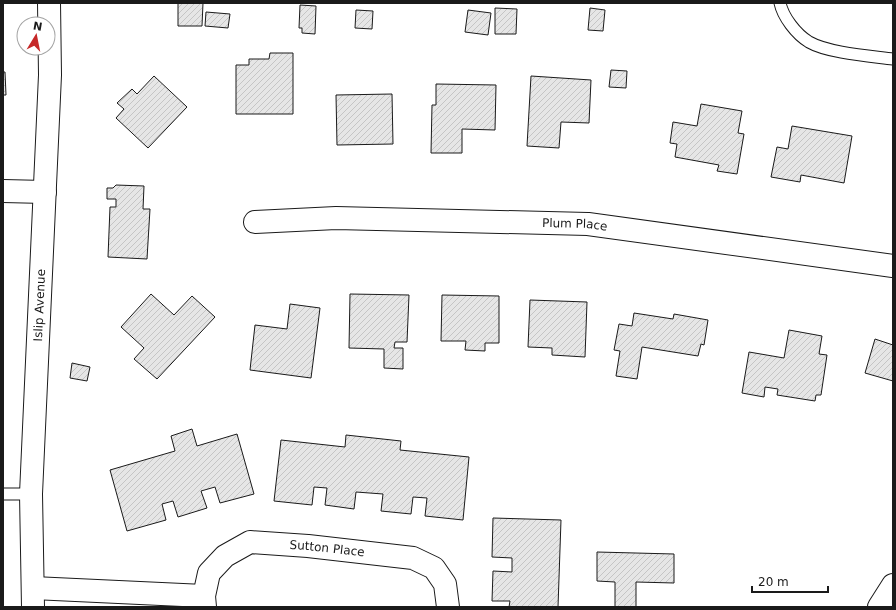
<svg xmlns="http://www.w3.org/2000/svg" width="896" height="610" viewBox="0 0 896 610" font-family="'DejaVu Sans',sans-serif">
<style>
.building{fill:url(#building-hatch);stroke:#1a1a1a}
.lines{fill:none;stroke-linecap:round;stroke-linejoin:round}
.service-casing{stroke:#1a1a1a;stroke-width:13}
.minor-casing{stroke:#1a1a1a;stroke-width:24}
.primary-casing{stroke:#1a1a1a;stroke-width:24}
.service{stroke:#fff;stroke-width:11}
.minor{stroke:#fff;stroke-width:22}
.primary{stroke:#fff;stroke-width:22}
.labels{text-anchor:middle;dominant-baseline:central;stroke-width:3;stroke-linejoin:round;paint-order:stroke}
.street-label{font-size:12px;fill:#1a1a1a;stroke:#fff}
</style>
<defs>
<pattern id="building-hatch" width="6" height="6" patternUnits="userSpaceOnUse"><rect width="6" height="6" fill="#e6e6e6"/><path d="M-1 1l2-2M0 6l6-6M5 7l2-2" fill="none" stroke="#c5c5c5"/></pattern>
</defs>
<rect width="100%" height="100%" fill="#fff"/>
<path class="building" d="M178,3h25l-1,23h-24z
M300,5l16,1 -1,28 -13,-1v-5h-3z
M495,8l22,1 -1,25h-21z
M590,8l15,2 -2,21 -15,-1z
M356,10l17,1 -1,18 -17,-1z
M468,10l23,3 -3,22 -23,-3z
M206,12l24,2 -2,14 -23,-2z
M270,53h23v61h-57v-49h13v-6h20z
M611,70l16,1 -1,17 -17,-1z
M3,72h2l1,23h-3z
M154,76l33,31 -39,41 -32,-30 8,-9 -7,-6 15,-14 5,5z
M531,76l60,4 -2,43 -28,-1 -2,26 -32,-2z
M436,84l60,1 -1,45 -33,-1v24h-31l1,-48h4z
M392,94l1,50 -56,1 -1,-50z
M701,104l41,7 -4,22 6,1 -7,40 -20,-3 2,-6 -44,-8 2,-13 -7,-1 3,-21 24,4z
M792,126l60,10 -8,47 -43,-8 -1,7 -29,-5 6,-30 11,2z
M116,185l28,1 -1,23h7l-3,50 -39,-2 2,-50h6v-8h-9v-11h6z
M151,294l23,21 18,-19 23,21 -58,62 -23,-20 10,-11 -23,-21z
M350,294l59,1 -2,47h-12l-1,6h9v21l-19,-1v-19l-35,-1z
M442,295l57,1v47h-14v8l-20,-1 1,-9h-25z
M530,300l57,2 -2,55 -33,-2v-7l-24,-1z
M290,304l30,4 -9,70 -61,-8 5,-45 32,4z
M634,313l39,6 1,-5 34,6 -4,25 -3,-1 -3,12 -56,-9 -5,32 -21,-3 4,-25 -6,-1 5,-26 13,2z
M789,330l33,6 -3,18 8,1 -6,40h-5l-1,6 -38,-6 1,-6 -13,-2 -1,10 -22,-4 7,-41 35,6z
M875,339l18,6v36l-28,-8z
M72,363l18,4 -3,14 -17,-3z
M192,429l5,17 40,-12 17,60 -34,9 -5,-16 -14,4 6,17 -29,9 -5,-16 -11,3 4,16 -39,11 -17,-61 65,-19 -4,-15z
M346,435l55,6 -1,9 69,7 -6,63 -38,-4 2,-18 -14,-1 -2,17 -30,-3 2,-17 -27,-2 -2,17 -29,-4 2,-17 -13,-1 -2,18 -38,-4 7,-61 64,7z
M493,518l68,2 -3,87h-49l1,-6h-18l1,-30 19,1v-14l-20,-1z
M597,552l77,2v29l-38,-1v25h-21v-25l-18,-1z"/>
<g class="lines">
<g class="service-casing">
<path id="service" d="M780,3c3,14 16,31 29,39 19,11 61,14 84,17
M3,494h28"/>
</g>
<g class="minor-casing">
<g id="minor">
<path d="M3,191l42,1"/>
<path id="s1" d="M255,222l81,-4 252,6 305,42"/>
<path d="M33,588l171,8"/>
<path id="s2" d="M205,607l-1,-11 5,-23 16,-17 25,-14 58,4 105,12 21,10 11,16 3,23"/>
<path d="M879,607l14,-22"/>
</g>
</g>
<g class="primary-casing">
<g id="primary">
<path id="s3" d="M33,607l-2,-113 19,-419 -1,-72"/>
</g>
</g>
<use href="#service" class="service"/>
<use href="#minor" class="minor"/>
<use href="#primary" class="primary"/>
</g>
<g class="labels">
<g class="street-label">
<text stroke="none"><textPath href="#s1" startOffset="320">Plum Place</textPath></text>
<text stroke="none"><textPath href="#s3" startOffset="302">Islip Avenue</textPath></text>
<text stroke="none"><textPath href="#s2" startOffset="164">Sutton Place</textPath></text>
</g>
</g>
<rect width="896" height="610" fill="none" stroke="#1a1a1a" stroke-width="8"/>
<g transform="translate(36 36) rotate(10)"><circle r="19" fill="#ffffff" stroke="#a3a3a3"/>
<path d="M0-3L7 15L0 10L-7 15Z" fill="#c62828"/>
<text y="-6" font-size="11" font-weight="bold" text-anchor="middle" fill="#1a1a1a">N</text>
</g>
<path d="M752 586v6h76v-6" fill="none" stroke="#1a1a1a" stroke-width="2"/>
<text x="758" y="586" font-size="12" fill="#1a1a1a" stroke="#ffffff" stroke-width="3" paint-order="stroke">20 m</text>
</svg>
